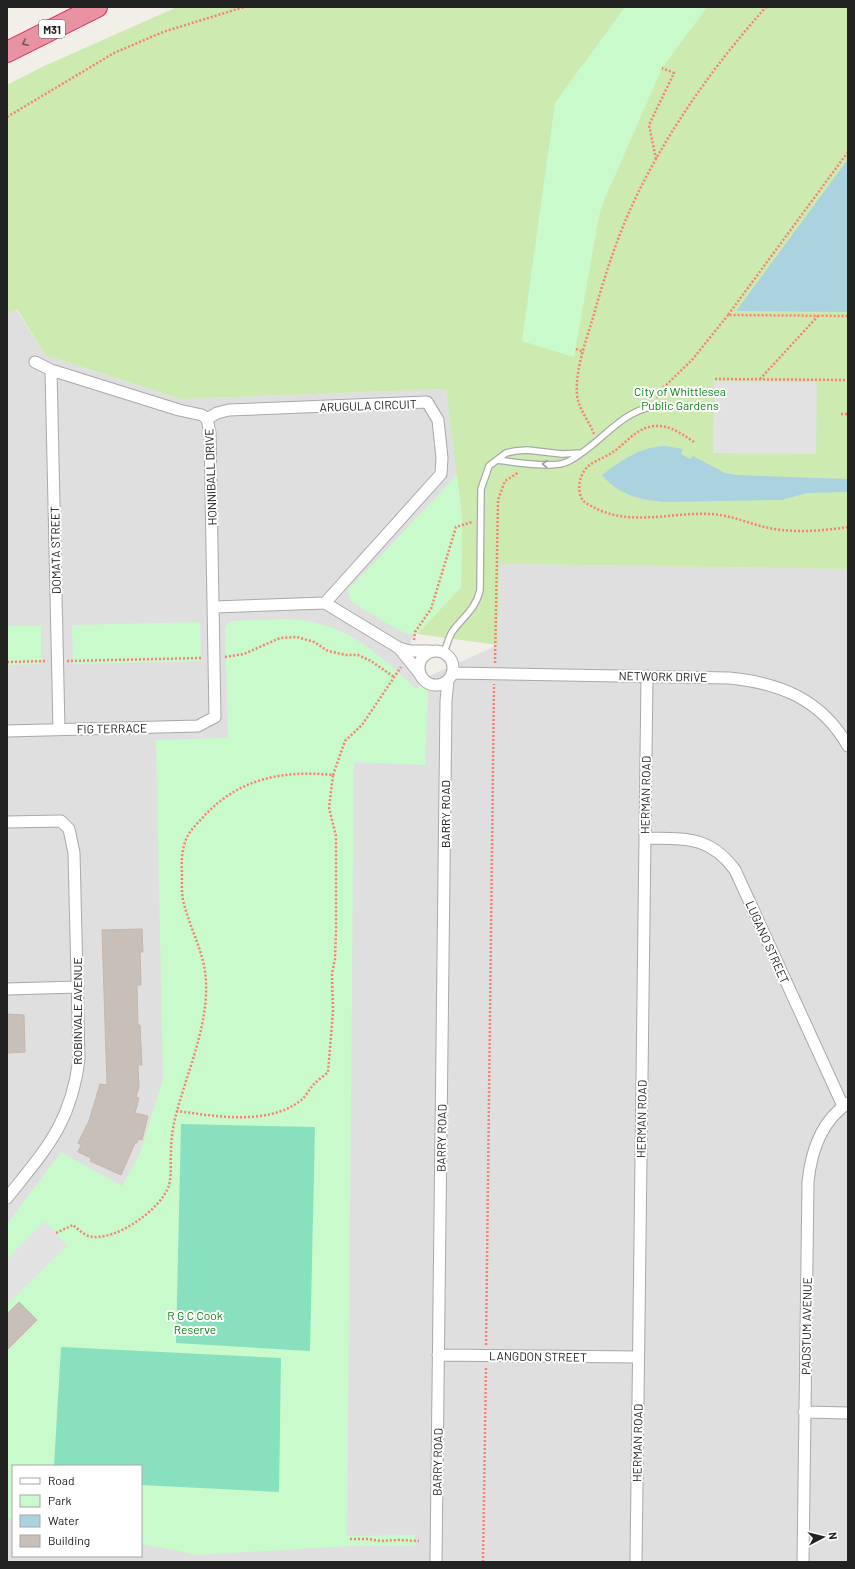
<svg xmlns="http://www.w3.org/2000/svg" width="855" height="1569" viewBox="0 0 855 1569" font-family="Barlow,sans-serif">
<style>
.residential{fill:#e0dfdf;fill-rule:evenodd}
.grass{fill:#cdebb0}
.park{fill:#c8facc}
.pitch{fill:#88e0be}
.parking{fill:#e2e2e2}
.water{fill:#aad3df}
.building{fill:#c7bfb8;stroke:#c4b6ab}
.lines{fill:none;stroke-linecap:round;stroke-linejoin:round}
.service-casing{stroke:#a9a9a9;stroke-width:8}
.minor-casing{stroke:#a9a9a9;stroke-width:13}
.motorway-casing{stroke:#dc2a67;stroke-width:22}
.path{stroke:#fa8072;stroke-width:2.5;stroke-dasharray:2 2;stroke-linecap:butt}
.service{stroke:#fff;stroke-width:5.5}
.minor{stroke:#fff;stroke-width:11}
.motorway{stroke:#e892a2;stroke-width:20}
.oneway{stroke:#7b545c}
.oneway2{stroke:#9c9c9c}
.labels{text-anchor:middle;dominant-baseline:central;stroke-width:4;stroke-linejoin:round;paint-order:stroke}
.shield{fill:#fff;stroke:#646464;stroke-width:1}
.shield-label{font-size:11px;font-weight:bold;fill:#222}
.park-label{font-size:12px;fill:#0c8416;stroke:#fff}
.street-label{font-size:12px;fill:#222;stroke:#fff}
</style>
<rect width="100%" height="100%" fill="#f2efe9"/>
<path class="residential" d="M16,309l29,46 136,44 265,-10 16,128 -1,70 -51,54 19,35 69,-31 2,-81 348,5v993h-841v-1249zM13,1466h128v90h-128z"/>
<path class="grass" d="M177,7h671v562l-348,-5 -2,81 -81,-11 44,-47 1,-70 -16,-128 -265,10 -136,-44 -28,-46 -10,4v-228l35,-18z"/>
<path class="park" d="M625,7h82l-45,61 -59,135 -4,13 -25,141 -52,-16 33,-238z
M457,475l5,42 -1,70 -44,47c-12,5 -53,-26 -66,-33l-3,-11z
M286,619c59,2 89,32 130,70l13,-13 -4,89 -71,-3 -7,774 68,-1v11h-67l-149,9 -58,-11v-78h-128v53l-6,-1v-294l54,-72 61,34 18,-33 23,-74 -7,-339 72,-2 -3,-111 6,-6z
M200,622l1,39 -128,3 -1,-39z
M7,626h34v38l-34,1z"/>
<path class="pitch" d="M181,1124l134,3 -5,224 -134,-8z
M61,1347l220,11 -2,134 -138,-7v-19h-87z"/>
<path class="parking" d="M714,381l103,1 -1,72 -103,-1z
M45,1221l22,25 -60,58v-45z"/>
<path class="water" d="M848,159v153l-112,-1z
M665,446l18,3 -2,5 9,5 3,-3 32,17 12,2 111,4v13l-41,1 -25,7 -117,2c-24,-2 -47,-7 -63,-27 20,-15 38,-28 63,-29z"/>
<path class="building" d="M142,929l1,23h-3l1,33h-4l1,40h2l2,40h-4l1,22 -3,10 3,1 -4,15 13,3 -6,24 -4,-1 -1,4h-2l-14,32 -31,-14 1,-3 -13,-6 3,-7 -3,-2 11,-22 11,-37 7,1 -5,-155z
M7,1014l17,1 1,37 -18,1z
M19,1302l18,18 -30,30v-36z"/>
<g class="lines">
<g class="service-casing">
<path id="service" d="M497,460c17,2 52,8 67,3 7,-2 13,-7 19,-11 28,-20 44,-46 83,-47
M444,652c3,-7 5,-15 8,-20 11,-15 24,-23 28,-42l1,-101 8,-23 17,-13 9,-2 12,-1 35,4 19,-1"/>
</g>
<g class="minor-casing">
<path id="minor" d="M51,370l8,359
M207,419l10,-6 12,-3 198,-8 11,18 4,38 -1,16 -116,129
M214,607l111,-4 74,45 11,3h20
M399,648l21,26
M419 668a17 17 0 1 1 34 0a17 17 0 1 1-34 0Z
M453,673l276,5c51,5 92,21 119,68
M7,731l191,-5 17,-9 -5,-284 -3,-14 -5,-4 -23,-5 -128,-40 -16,-8
M7,822l54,-1 8,8 5,24 5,206c-8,65 -34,91 -72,139
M645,838c40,1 64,-3 90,32l108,236
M7,989l71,-2
M438,1355l200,2
M804,1412l44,1
M436,1562l10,-861 2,-21
M636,1562l11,-886
M803,1562l5,-380c3,-30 13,-61 40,-79"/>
</g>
<g class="motorway-casing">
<path id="motorway" d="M7,52l90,-45"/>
</g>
<path class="path" d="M7,117l107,-64 49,-21 81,-25
M848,152l-120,163 120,1
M656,159l-7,-34 25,-52 -12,-5
M576,349l8,3
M715,379l133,1
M760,379l58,-63
M657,398l5,-9 30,-29 36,-45
M841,414h7
M594,434c-5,-13 -15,-24 -17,-39 -2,-24 8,-51 15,-74 12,-43 26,-88 46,-128 33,-67 78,-130 128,-186
M694,442c-12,-8 -24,-17 -39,-16 -19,1 -30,19 -45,28 -8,5 -20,8 -25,16 -6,8 -8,20 -3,29 3,5 10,7 15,10 36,17 75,3 114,5 20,1 39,10 58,14 26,5 53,3 79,-1
M414,640l1,-8 16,-23 25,-82 16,-5
M225,657l19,-3 36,-16 17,-1 17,5 14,9 18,4h12l13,6 23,16
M67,661l135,-3
M7,662l39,-1
M495,663l3,-163 7,-19 14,-9
M333,775l12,-34 17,-16 39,-58
M56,1233l17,-8c5,4 11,10 16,11 25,7 73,-27 80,-51 3,-10 1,-22 2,-32 0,-14 2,-28 6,-42 11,-41 31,-85 29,-129 -1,-28 -15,-51 -22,-78 -3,-10 -2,-21 -2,-32 -1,-11 0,-24 5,-35 4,-8 12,-15 18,-22 35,-37 79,-45 128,-40l-4,33 7,28v96l-1,27 -3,15 1,38 -5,60c-4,4 -10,8 -14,12 -5,5 -8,13 -14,17 -33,25 -85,15 -123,10
M486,1345l8,-661
M350,1539h18l13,2 17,-1 21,1
M483,1562l3,-196"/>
<use href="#service" class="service"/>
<use href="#minor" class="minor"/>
<use href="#motorway" class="motorway"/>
</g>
<defs><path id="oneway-chevron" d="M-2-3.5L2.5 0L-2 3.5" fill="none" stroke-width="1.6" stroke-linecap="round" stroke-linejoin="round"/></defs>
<use class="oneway" href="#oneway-chevron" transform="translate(25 43) rotate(153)"/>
<use class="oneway2" href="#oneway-chevron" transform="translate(545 464) rotate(-177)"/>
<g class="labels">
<rect class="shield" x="39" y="20" width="26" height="18" rx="3"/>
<g class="shield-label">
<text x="52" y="29">M31</text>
</g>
<g class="park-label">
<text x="680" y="391">City of Whittlesea<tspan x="680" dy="14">Public Gardens</tspan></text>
<text x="195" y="1315">R G C Cook<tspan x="195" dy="14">Reserve</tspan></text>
</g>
<g class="street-label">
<text transform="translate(368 405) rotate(-2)">ARUGULA CIRCUIT</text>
<text transform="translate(210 477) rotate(-92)">HONNIBALL DRIVE</text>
<text transform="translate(55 550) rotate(-91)">DOMATA STREET</text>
<text transform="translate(663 676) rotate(1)">NETWORK DRIVE</text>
<text transform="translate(112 728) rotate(-1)">FIG TERRACE</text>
<text transform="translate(645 795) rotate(-89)">HERMAN ROAD</text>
<text transform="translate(445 814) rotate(-90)">BARRY ROAD</text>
<text transform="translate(768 942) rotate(66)">LUGANO STREET</text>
<text transform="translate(77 1011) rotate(-90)">ROBINVALE AVENUE</text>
<text transform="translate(641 1119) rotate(-89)">HERMAN ROAD</text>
<text transform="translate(441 1138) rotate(-89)">BARRY ROAD</text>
<text transform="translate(806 1326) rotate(-89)">PADSTUM AVENUE</text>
<text transform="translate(538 1356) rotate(1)">LANGDON STREET</text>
<text transform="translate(637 1443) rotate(-89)">HERMAN ROAD</text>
<text transform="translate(437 1462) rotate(-89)">BARRY ROAD</text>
</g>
</g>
<rect width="855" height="1569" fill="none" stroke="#222222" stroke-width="16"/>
<rect x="12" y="1465" width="130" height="92" fill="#ffffff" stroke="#a7a7a7"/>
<rect x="20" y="1478" width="20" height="6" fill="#ffffff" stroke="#a7a7a7"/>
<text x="48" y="1485" font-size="12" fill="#222222">Road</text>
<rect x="20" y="1495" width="20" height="12" fill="#c8facc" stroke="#a7a7a7"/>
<text x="48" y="1505" font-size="12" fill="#222222">Park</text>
<rect x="20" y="1515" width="20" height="12" fill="#aad3df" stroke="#a7a7a7"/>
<text x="48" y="1525" font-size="12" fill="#222222">Water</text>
<rect x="20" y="1535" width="20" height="12" fill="#c7bfb8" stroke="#a7a7a7"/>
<text x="48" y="1545" font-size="12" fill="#222222">Building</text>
<g transform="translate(823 1537) rotate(83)" stroke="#ffffff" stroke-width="3" paint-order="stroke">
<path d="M0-3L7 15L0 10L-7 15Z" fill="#222222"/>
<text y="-6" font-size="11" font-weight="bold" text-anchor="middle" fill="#222222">N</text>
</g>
</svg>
